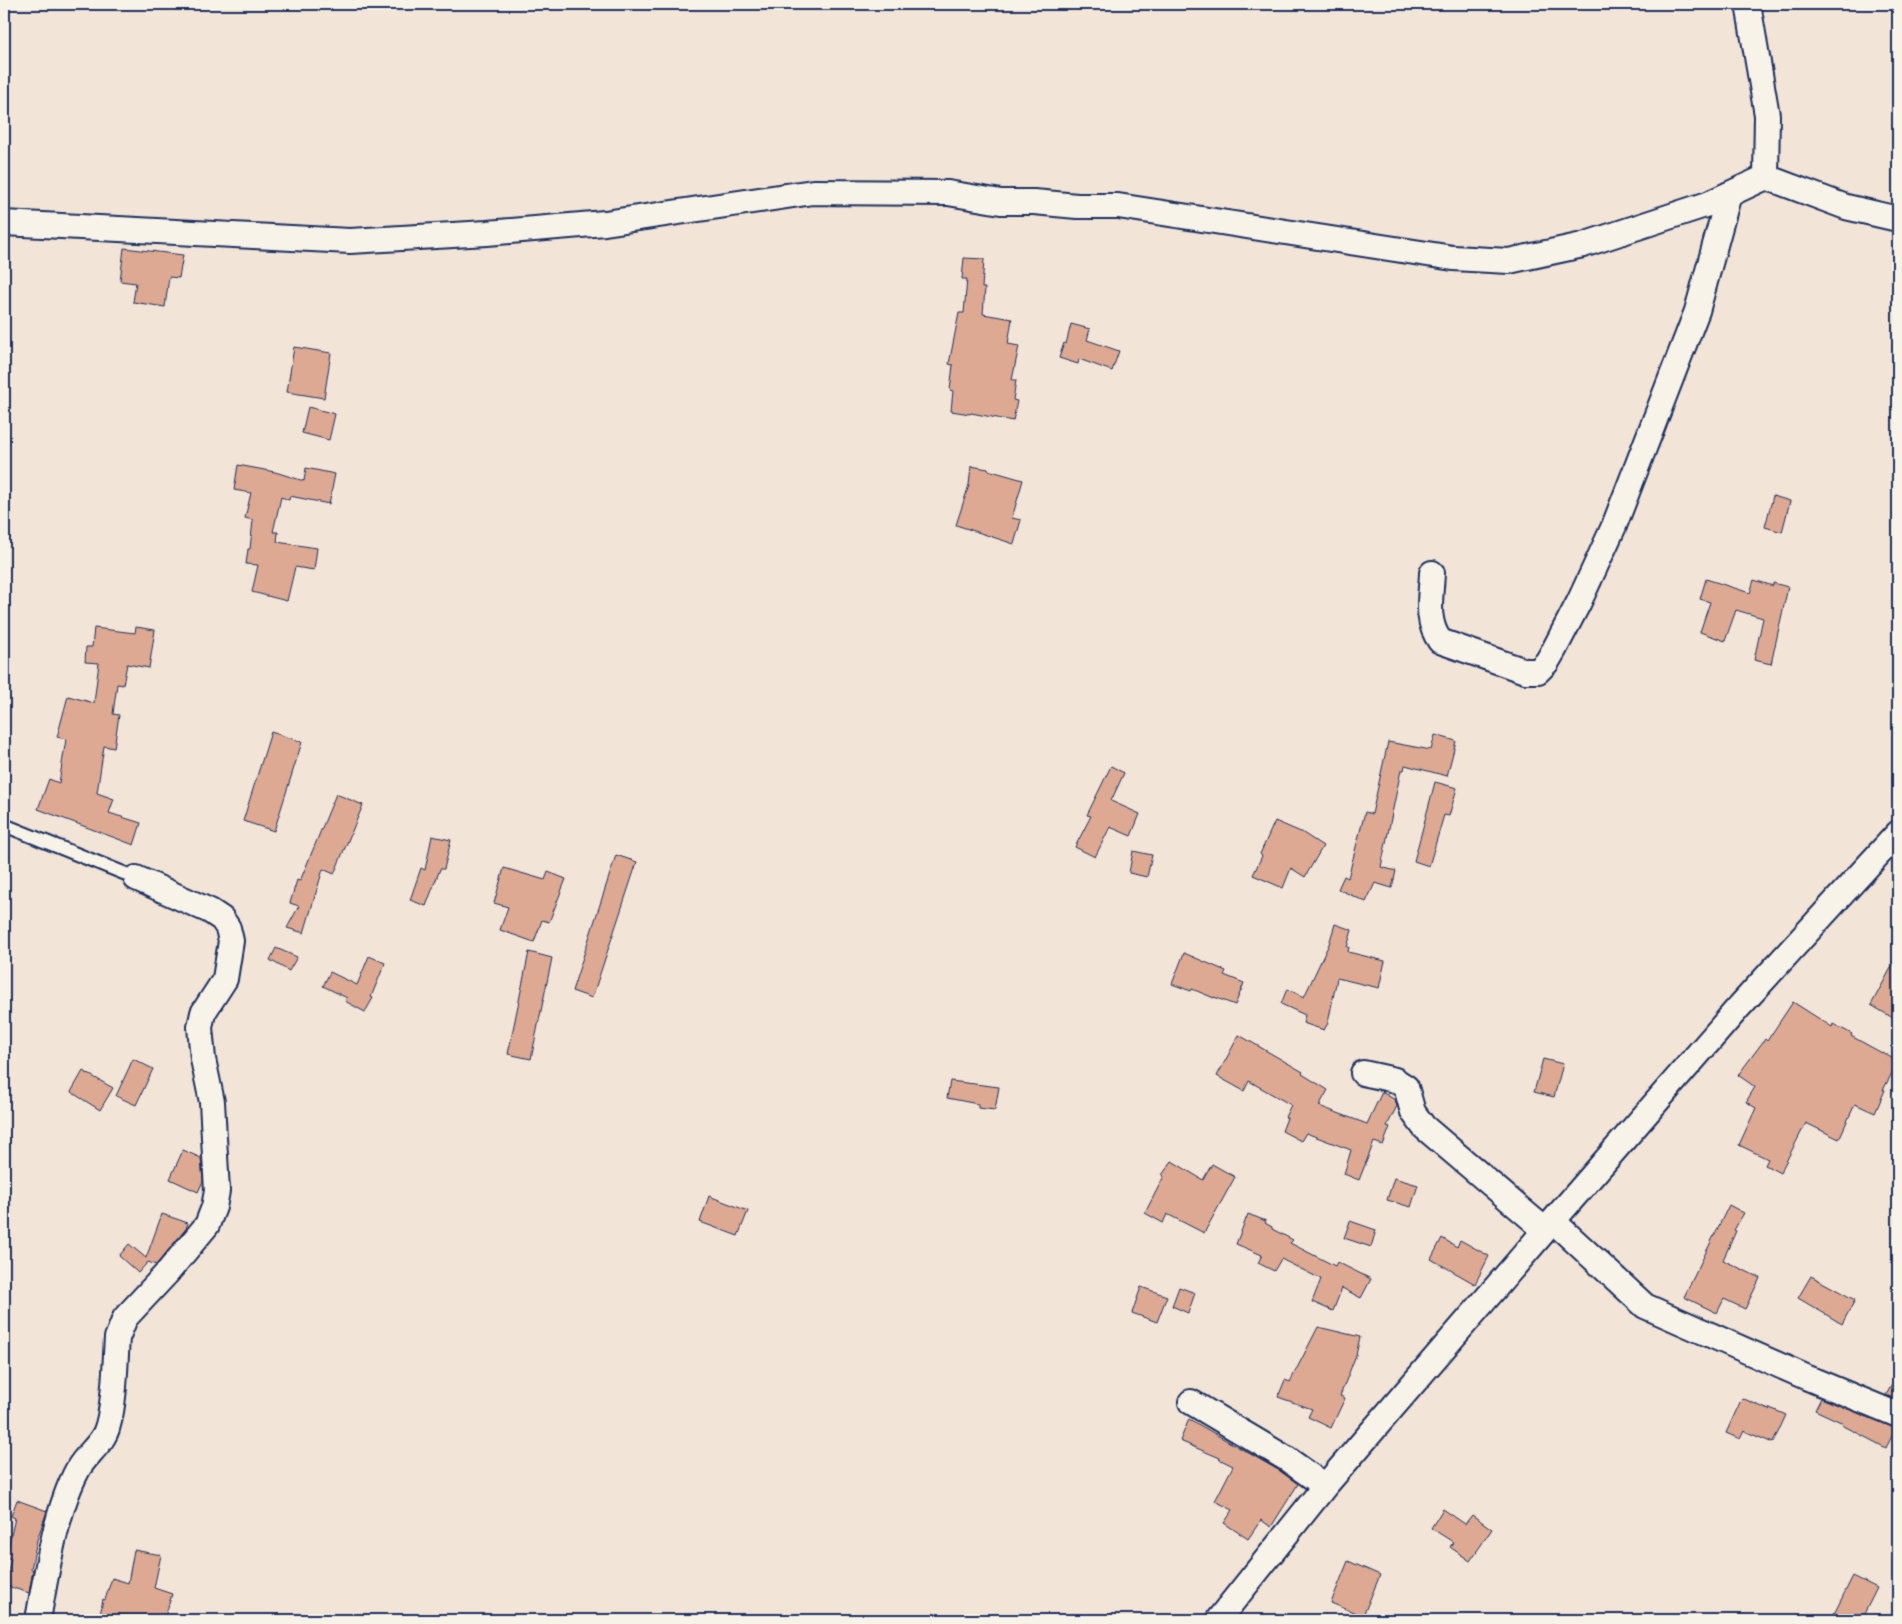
<svg xmlns="http://www.w3.org/2000/svg" width="1902" height="1624" viewBox="0 0 1902 1624" font-family="'Indie Flower',sans-serif">
<style>
.building{fill:#dea992;stroke:#1b2f5e}
.lines{fill:none;stroke-linecap:round;stroke-linejoin:round}
.service-casing{stroke:#1b2f5e;stroke-width:16}
.minor-casing{stroke:#1b2f5e;stroke-width:28}
.service{stroke:#f7f3e8;stroke-width:12}
.minor{stroke:#f7f3e8;stroke-width:24}
</style>
<rect width="100%" height="100%" fill="#f2e4d7"/>
<filter id="ink" filterUnits="userSpaceOnUse"><feTurbulence type="fractalNoise" baseFrequency=".02" numOctaves="2"/><feDisplacementMap in="SourceGraphic" scale="10" xChannelSelector="R" yChannelSelector="G"/><feConvolveMatrix kernelMatrix="1 2 1 2 8 2 1 2 1" color-interpolation-filters="sRGB"/></filter>
<g filter="url(#ink)">
<path class="building" d="M124,248l59,7 -4,23 -10,-1 -4,30 -32,-5 3,-19 -16,-2z
M964,258l20,1 -2,29h3l-2,26 29,5 -4,25 11,2 -7,34h4l-3,20 4,1 -4,20 -42,-8 -1,1 -19,-3 2,-20 -3,-1 3,-25 -4,-1 10,-51h5l3,-34h-5z
M1071,324l19,5 -3,11 32,11 -7,20 -33,-12 -1,5 -19,-6 5,-15 2,1z
M294,347l37,6 -7,45 -37,-6z
M308,407l27,7 -6,26 -27,-7z
M238,465l37,7 29,9 2,-13 29,6 -6,30 -39,-8 -1,4 -8,-3 -8,35h5l-1,10 40,6 -3,22 -19,-3 -8,34 -35,-9 6,-27 -12,-1 2,-15h2l3,-29 -8,-2 6,-25 -17,-3z
M971,466l17,3v1l35,10 -11,38 9,2 -7,24 -58,-19 13,-40z
M1773,496l17,5 -8,31 -17,-5z
M1706,579l44,14 4,-13 19,6v-3l15,4 -17,77 -17,-4 9,-42 -27,-8 -11,31 -25,-9 10,-30 -10,-3z
M136,627l19,3 -6,38 -22,-4 -4,21 -6,-1 -4,30 6,1 -5,33 -10,-2 -7,47 17,6 -5,14 32,10 -7,22 -96,-36 11,-30 10,4 7,-44 -9,-2 11,-41 26,7 5,-40 -14,-1 1,-15h6l2,-19 41,5z
M271,732l31,10 -28,89 -31,-10z
M1435,735l21,6 -9,35 -42,-11 -1,5h-3l-20,97 15,4 -4,17 -17,-5 -9,19 -28,-13 6,-13 4,2 17,-66 7,2 16,-72 43,8z
M1111,766l13,7 -13,28 29,13 -9,22 -21,-9 -15,30 -20,-10 16,-31 -4,-1z
M1435,782l22,6 -8,28 -5,-1 -15,51 -15,-5z
M336,794l27,11 -29,69 -11,-5 -19,64 -17,-5 12,-22 -9,-3 7,-23 3,1z
M1275,821l28,12 20,13 -18,31 -14,-9 -8,20 -30,-13 9,-19 -2,-2z
M432,836l19,4 -7,29h-4l-14,37 -16,-6 11,-32 4,2z
M1133,851l19,4 -5,22 -18,-4z
M616,855l21,7 -45,136 -20,-7z
M504,868l41,12 3,-8 18,7 -17,43 -7,-2 -8,22 -34,-12 8,-23 -14,-4z
M1335,924l17,6 -5,17h2l-1,5 37,9 -6,27 -42,-10 -9,45 -4,7 -21,-7 2,-8 -24,-11 6,-15 17,8 25,-53z
M276,948l21,9 -8,14 -19,-11z
M529,952l23,6 -21,101 -23,-5z
M1184,953l42,18 -2,4 20,8 -9,22 -21,-8v1l-22,-9 -1,2 -19,-7z
M1898,955v66l-27,-16z
M369,956l16,7 -14,34 2,1 -8,14 -20,-11 2,-3 -24,-12 7,-14 27,13z
M1793,1002l39,25 1,-3 19,10 -1,2 31,17v-1l16,10 -15,28h2l-10,23 -20,-9 -16,35 -33,-16 -26,50 -15,-8 3,-6 -29,-14 17,-37 -10,-6 9,-15 -17,-12 27,-36 2,2z
M1239,1035l64,37 -1,2 26,16 -9,16 48,18 15,-32 13,8 2,6 -10,20 3,1 -7,18 -9,-3 -15,38 -15,-6 7,-24 -45,-17 -5,8 -19,-10 5,-13 -2,-1 6,-12 -42,-24 -5,10 -27,-15z
M133,1059l20,10 -17,36 -20,-9z
M1543,1059l20,5 -9,33 -20,-5z
M83,1071l30,17 -13,22 -29,-18z
M950,1081l49,6 -4,23 -17,-2v-4l-31,-6z
M183,1150l18,8 2,23 -5,11 -28,-13z
M1172,1161l31,19 9,-16 23,13 -31,56 -37,-19 -4,9 -18,-10 19,-37 -2,-1z
M1394,1178l24,7 -7,22 -24,-7z
M709,1196l39,15 -10,25 -38,-14z
M1729,1205l15,8 -10,17 2,1 -13,29 37,18 -15,31 -21,-10 -7,14 -33,-16z
M162,1214l26,9 -2,6 -30,36 -8,-3 -10,11 -19,-17 10,-12 17,14z
M1248,1214l18,7 -1,2 7,4v2l21,11 -3,3 45,23 2,-4 34,17 -10,19 -19,-10 -9,23 -21,-9 9,-23 -40,-20 -7,12 -16,-8 4,-8 -26,-11z
M1350,1221l26,9 -5,17 -27,-9z
M1442,1238l15,9 3,-7 29,16 -14,28 -44,-25z
M1811,1276l44,24 -13,24 -44,-26z
M1141,1287l26,9 -10,26 -25,-9z
M1179,1287l16,6 -7,20 -16,-7z
M1318,1327l42,10 -4,18 -16,41 5,2 -14,30 -23,-11 4,-8 -34,-12 7,-17 5,2z
M1898,1374v26l-12,-5z
M1742,1398l27,12 1,-2 16,7 -13,28 -29,-12 -4,8 -14,-6z
M1821,1398l75,30 -10,20 -44,-23 1,-2 -28,-13z
M1189,1419l91,52 18,13 -27,43 -10,-7 -13,19 -24,-16 9,-13 -18,-9 18,-35 -14,-7 1,-1 -40,-17z
M17,1500l30,11 -10,29 -6,29 2,1 -4,23 -25,-8 7,-26 -5,-2 9,-39 -4,-2z
M1443,1509l22,15 7,-9 20,14 -22,32 -20,-14 3,-5 -22,-14z
M134,1550l27,5 -7,33 18,6 -8,26h-28l-36,-5 3,-16 2,1 7,-22 16,5z
M1348,1561l32,14 -17,41 -32,-13z
M1853,1576l24,12 -16,32h-15l-12,-6z"/>
<g class="lines">
<g class="service-casing">
<path id="service" d="M4,825l132,53"/>
</g>
<g class="minor-casing">
<path id="minor" d="M1748,4l19,111 -1,62 80,30 52,12
M4,223l346,18 137,-8 118,-10 208,-31 135,1 53,9h33l43,4h41l335,52 56,3 74,-16 125,-41 58,-27
M1432,573c-1,24 -7,47 8,68l85,30h13l9,-9 7,-12 25,-48 35,-76 83,-215 32,-117
M1363,1073l32,7 11,7 7,25 11,15 121,103
M1553,1221l92,85 163,72 90,37
M1191,1402l96,57 38,27
M38,1620c8,-45 18,-111 40,-151 9,-16 26,-26 30,-44 7,-25 7,-60 9,-87l8,-20 42,-45 40,-48 7,-18 3,-16 -5,-89 -9,-43 -3,-32 3,-14 22,-34 6,-38 -3,-13 -6,-9 -12,-8 -74,-33
M1218,1620l107,-134 228,-265 185,-213 160,-175"/>
</g>
<use href="#service" class="service"/>
<use href="#minor" class="minor"/>
</g>
</g>
<rect width="1902" height="1624" fill="none" stroke="#f7f3e8" stroke-width="20"/>
<rect x="10" y="10" width="1882" height="1604" fill="none" stroke="#1b2f5e" stroke-width="2" filter="url(#ink)"/>
</svg>
